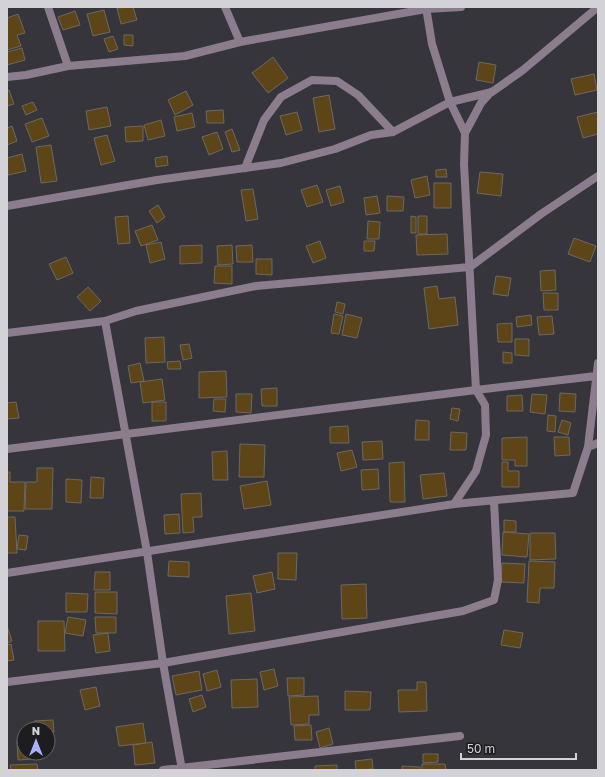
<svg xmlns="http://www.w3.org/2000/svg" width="605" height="777" viewBox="0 0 605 777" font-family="'Golos Text',sans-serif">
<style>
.building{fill:#5d4518;stroke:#6c6862}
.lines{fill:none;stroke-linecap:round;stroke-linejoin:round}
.street{stroke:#8b7d8e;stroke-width:8}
</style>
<rect width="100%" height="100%" fill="#36353b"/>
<path class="building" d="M133,7l4,13 -16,4 -4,-16z
M104,10l6,22 -17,4 -6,-22z
M75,11l5,14 -17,5 -5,-13z
M18,14l7,19 -8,2 4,11 -14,4v-32z
M124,35h9v11l-9,-1z
M113,36l5,13 -9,3 -5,-13z
M22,48l3,12 -18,5v-13z
M273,57l15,21 -20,15 -16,-20z
M479,62l17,3 -3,18 -17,-3z
M594,74l3,16 -22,5 -4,-16z
M9,90l5,14 -7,2v-15z
M186,91l7,14 -18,10 -7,-15z
M329,95l6,34 -16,3 -6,-34z
M33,102l4,8 -11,5 -4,-9z
M107,107l4,19 -22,4 -3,-19z
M223,110l1,13h-17l-1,-12z
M297,112l5,18 -16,5 -6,-19z
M598,112v22l-15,4 -6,-21z
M192,113l3,14 -18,4 -3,-14z
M42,118l7,18 -17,6 -7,-18z
M161,120l4,16 -17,4 -4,-15z
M12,126l5,15 -10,4v-17z
M143,126v15l-17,1 -1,-15z
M232,129l8,21 -8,2 -7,-20z
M217,132l6,17 -14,6 -7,-18z
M107,135l8,26 -14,4 -7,-27z
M51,145l6,36 -16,2 -5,-36z
M22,154l4,17 -18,4 -1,-17z
M167,156l1,9 -12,2 -1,-9z
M446,169l1,8h-11v-7z
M480,172l23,2 -2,22 -24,-3z
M427,176l3,19 -15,3 -4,-18z
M434,183h17v25h-17z
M317,185l6,17 -16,5 -6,-17z
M340,186l4,16 -13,4 -5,-16z
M253,189l5,30 -12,2 -5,-31z
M377,196l3,17 -14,2 -2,-17z
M387,196l17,1 -1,14h-16z
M158,205l7,12 -8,6 -8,-12z
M128,216l2,27 -12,1 -3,-27z
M411,216l5,1v16h-5z
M418,216h9v18h-9z
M368,221l12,1 -1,17h-12z
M152,225l6,15 -17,6 -6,-15z
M447,234l1,20 -31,1 -1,-20z
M574,238l22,8 -6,16 -22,-8z
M320,241l6,17 -13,5 -7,-17z
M364,241h11l-1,10h-10z
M161,242l4,17 -15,4 -4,-18z
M202,245v18l-22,1v-18z
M232,245l1,19 -15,1 -1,-19z
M252,245l1,17h-16l-1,-16z
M66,257l7,16 -16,7 -8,-16z
M256,259h16v16l-16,-1z
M215,266h17v18l-18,-1z
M555,270l1,20 -15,1 -1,-20z
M496,276l15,2 -3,18 -15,-2z
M437,286l2,13 16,-2 3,28 -29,4 -5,-41z
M88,287l13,14 -11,10 -13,-14z
M543,293h15v17h-14z
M337,302l8,2 -2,10 -8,-2z
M334,314l9,2 -4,18 -8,-1z
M346,314l16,4 -5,20 -15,-3z
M531,315l1,10 -15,2 -1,-10z
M552,316l2,18 -15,1 -2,-18z
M512,323v19h-14l-1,-18z
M164,337l1,25 -19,1 -1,-25z
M515,339h14v17l-14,-1z
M189,344l3,14 -9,2 -3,-15z
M503,352l9,1v10h-9z
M180,361l1,8h-13l-1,-7z
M140,363l4,18 -13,2 -3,-17z
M226,371l1,26 -28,1v-26z
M162,379l3,21 -22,3 -3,-21z
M277,388v18h-15l-1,-17z
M560,393l16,1 -1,18 -16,-1z
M236,394h16l-1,19 -15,-1z
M532,394l15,1 -2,19 -15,-2z
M522,395l1,16h-16v-15z
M214,399h12l-1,13 -12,-1z
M16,402l3,16 -12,1v-16z
M152,402h14v19h-14z
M452,408l8,1 -2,12 -8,-2z
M548,415l8,1 -1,16 -8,-1z
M416,420l13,1v19h-14z
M562,420l9,3 -3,12 -10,-3z
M348,426l1,17h-19v-16z
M451,432l16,1 -1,17h-16z
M527,437v29h-12v-6h-13v-22z
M554,437h15l1,18 -15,1z
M382,441l1,18 -20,1 -1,-18z
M240,444l25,1 -1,32h-25z
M352,450l5,17 -16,4 -4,-18z
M227,451l1,29h-15l-1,-28z
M404,462l1,40h-15l-1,-39z
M502,462h6v9h11v16h-17z
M37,468h16l-1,41h-27l1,-27h11z
M378,469l1,20 -17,1 -1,-20z
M7,472h3v10h15l-1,29h-17z
M444,473l3,23 -24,3 -3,-24z
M91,477l13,1 -1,20h-13z
M66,479l16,1 -1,23 -15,-1z
M267,481l4,24 -27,4 -4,-23z
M201,493l1,24h-9l1,15 -11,1 -2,-39z
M179,514l1,19 -15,1 -1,-19z
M7,517h8l2,36h-10z
M504,520l12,1v11h-12z
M503,532l26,2 -2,23 -25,-2z
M530,533h25l1,26 -26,1z
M19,535l9,1 -2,14 -9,-1z
M278,553h19l-1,27 -18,-1z
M169,561l20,1v15l-21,-1z
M529,561l26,1 -1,26h-14l-1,15 -12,-1z
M502,563l23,1 -1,19 -23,-1z
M95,572h15v18h-16z
M272,572l3,17 -18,4 -4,-17z
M366,584l1,34 -25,1 -1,-34z
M95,592h22v22l-22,-1z
M66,593l22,1 -1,18h-21z
M251,593l4,38 -26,3 -3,-38z
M68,617l18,3 -3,16 -18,-3z
M95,617h21v16h-20z
M38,621h26l1,30h-27z
M7,626l5,15 -5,2z
M504,630l19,3 -3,15 -19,-3z
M108,633l2,18 -14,2 -3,-18z
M11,644l3,16 -7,1v-16z
M274,669l4,17 -14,4 -4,-18z
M217,670l4,17 -14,4 -4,-17z
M199,671l3,19 -26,5 -4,-19z
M287,678h17v17l-16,1z
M257,679l1,28 -26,1 -1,-28z
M417,682h9l1,29 -28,1 -1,-22h19z
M96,687l4,19 -15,4 -5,-20z
M345,691l26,1 -1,18h-25z
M202,695l4,12 -13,5 -4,-13z
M318,696l1,19h-10v9l-18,1 -2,-28z
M53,720l1,12 -6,1v-4h-14v-8z
M143,723l3,20 -27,3 -3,-19z
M311,725l1,15h-17l-1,-14z
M329,728l4,16 -13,4 -4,-16z
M17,741h7v12h9l1,6 -16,1z
M152,742l3,21 -20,2 -2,-20z
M423,754h15v8l-15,1z
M372,759l1,10 -17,1 -1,-9z
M37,764l1,6h-27l-1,-5z
M422,764h23l1,6h-24z
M337,765v5h-22v-4z
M402,766l18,1v3h-18z"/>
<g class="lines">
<path class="street" d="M48,7l20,59
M225,7l15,35
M426,7l6,37 18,58 15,31 -1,31 12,226 9,15 1,30 -10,36 -22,33
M7,77l19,-2 42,-9 117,-10 55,-14 186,-33 35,-2
M465,133l16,-30 10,-11
M245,168l19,-48 17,-23 31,-17 25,1 21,14 35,37
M7,206l150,-26 124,-17 54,-14 36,-14 22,-3 57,-30 42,-10 31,-22 75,-63
M105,321l42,231 16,111 19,107
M7,333l98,-12 31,-10 120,-25 214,-19 71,-53 57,-38
M588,447l10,-4
M7,449l469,-59 120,-14
M7,573l447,-69 119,-11 15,-46 10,-84
M7,682l156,-19 300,-52 31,-11 4,-20 -4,-79
M163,770l297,-34"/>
</g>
<rect width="605" height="777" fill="none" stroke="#d3d3d7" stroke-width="16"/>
<g transform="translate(36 741)"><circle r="19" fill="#1d1d20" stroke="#666669"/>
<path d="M0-3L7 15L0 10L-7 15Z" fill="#a7b1fc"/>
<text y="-6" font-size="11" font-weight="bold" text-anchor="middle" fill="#d3d3d7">N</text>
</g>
<path d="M461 753v6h115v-6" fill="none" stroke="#d3d3d7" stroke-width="2"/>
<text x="467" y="753" font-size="12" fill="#d3d3d7" stroke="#1d1d20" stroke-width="3" paint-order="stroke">50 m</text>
</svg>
